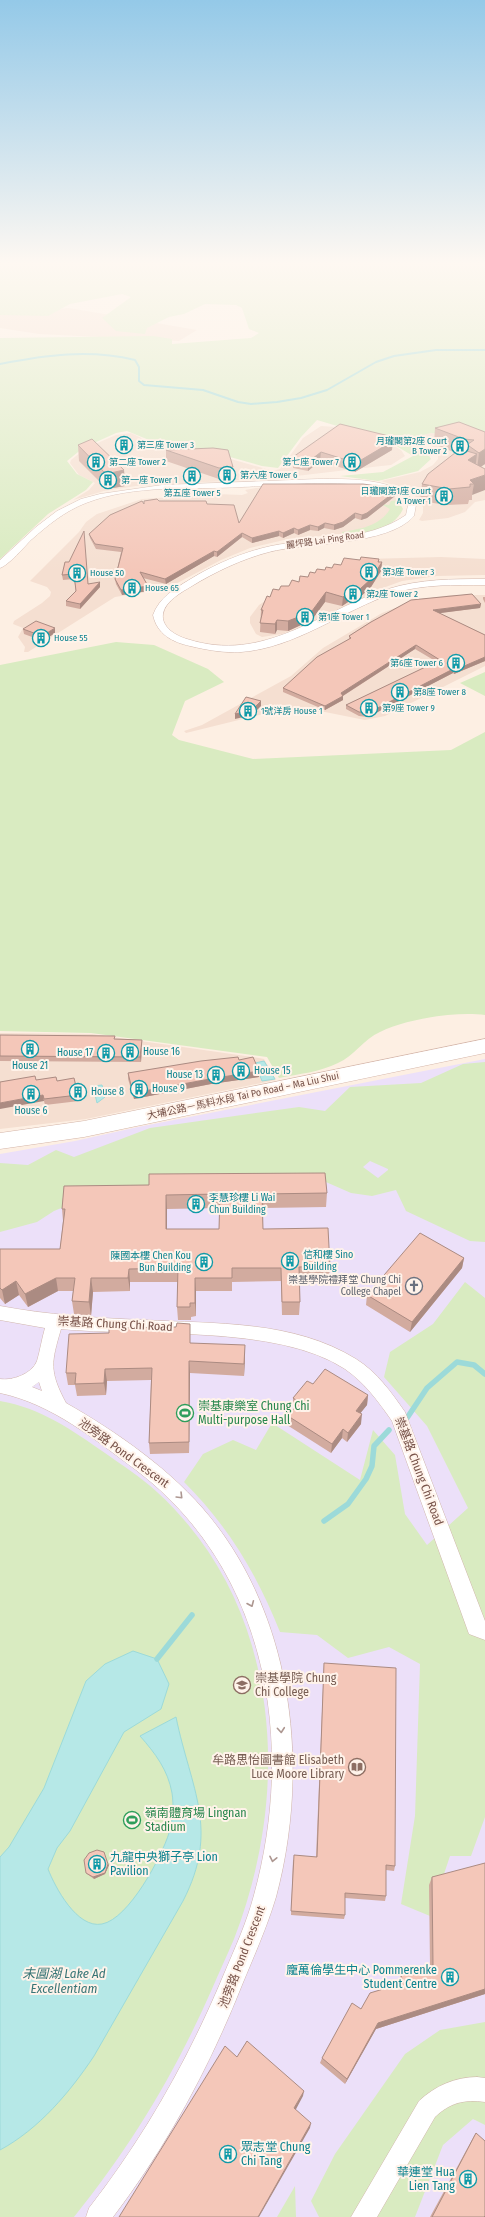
<svg xmlns="http://www.w3.org/2000/svg" width="485" height="2217" viewBox="0 0 485 2217" font-family="'Fira Sans Condensed','Noto Sans TC',sans-serif">
<style>
.residential{fill:#f5dfd1}
.education{fill:#ece0f9}
.green{fill:#d9ebc1;fill-rule:evenodd}
.water{fill:#b6e8e7;stroke:#9cdad9}
.lines{fill:none;stroke-linecap:round;stroke-linejoin:round}
.stream-far1{stroke:#9cdad9;stroke-width:2}
.stream{stroke:#9cdad9;stroke-width:5.5}
.street-casing{stroke:#d1b6ac;stroke-width:1}
.secondary-casing{stroke:#d4b5a9;stroke-width:1}
.street{fill:#fff;fill-rule:evenodd}
.secondary{fill:#fff;fill-rule:evenodd}
.wall{fill:#d2ab9f;fill-rule:evenodd}
.shaded-wall{fill:#ab8b82}
.building{fill:#f4c7b9;stroke:#ab8b82;fill-rule:evenodd}
.oneway{stroke:#ad9791}
.labels{text-anchor:middle;dominant-baseline:central;stroke-width:4;stroke-linejoin:round;paint-order:stroke}
.far-culture-label{font-size:9px;fill:#0d838f;stroke:#fff3ea;text-anchor:start}
.far-street-label{font-size:9px;fill:#765148;stroke:#fff3ea}
.culture-label{font-size:10px;fill:#0d838f;stroke:#fff3ea;text-anchor:start}
.street-label{font-size:10px;fill:#765148;stroke:#fff3ea}
.worship-label{font-size:10px;fill:#5b616d;stroke:#fff3ea;text-anchor:end}
.near-street-label{font-size:12px;fill:#765148;stroke:#fff3ea}
.near-leisure-label{font-size:12px;fill:#27864d;stroke:#fff3ea;text-anchor:start}
.near-education-label{font-size:12px;fill:#785e54;stroke:#fff3ea;text-anchor:start}
.near-culture-label{font-size:12px;fill:#0d838f;stroke:#fff3ea;text-anchor:start}
.near-water-label{font-size:13px;font-style:italic;fill:#387576;stroke:#fff3ea}
</style>
<rect width="100%" height="100%" fill="#fdefe3"/>
<path class="residential" d="M69,308l128,22 -18,11 -140,-7 -39,-6v-15z
M321,426l15,1 55,17 10,6 4,6 -14,9 -10,1 -102,12 -143,8 -32,5 -31,9 16,-10 6,-7 -16,-8 -9,-12 1,-3 15,-12 30,-13 15,-2 19,9 49,15 18,-2 56,16 7,-2 23,-31z
M431,433l54,6v61l-10,2 -10,10 -17,6 -26,3 -3,-1 4,-7v-6l-7,-10 -7,-7 -28,-9 39,-9 13,-7 5,-6v-6l-16,-18z
M321,485l70,9 4,3 4,7 -1,10 -40,18 -74,8 -34,8 -29,12 -55,29 -51,8 -87,55h-4l1,-5 -7,-10 5,-9 -10,-4 1,-3 28,-18 8,-7 1,-4 -4,-5 -17,-6 49,-49 7,-10 11,-8 45,-15 75,-5 25,1 6,-2 -3,-3 11,-2z
M441,557l44,2v16l-48,1 -35,5 -22,8 -48,25 -50,20 -20,3 -6,-3 -6,-11v-6l9,-12 21,-14 25,-12 61,-20z
M451,595h34v71l-100,50 -20,4 -40,-8h-27l-11,-4 -101,25 -2,-2 18,-6 89,-49 32,-28 59,-35 34,-13z
M0,1033l92,1 167,24 5,1 12,21 -190,39 -86,10z"/>
<path class="education" d="M485,1059v1158h-485v-1063l75,-13 63,-14z"/>
<path class="green" d="M0,262h485v177l-54,-6 -8,2 -3,6 11,18 -13,12 -40,10 -38,-5 43,-4 30,-16 -25,-15 -71,-21 -16,17 -23,31 -16,-2 -39,-11 -26,1 -48,-16 -22,-9 -11,2 -33,15 -16,13 10,13 16,8 -7,8 -38,24 -48,45v-221l153,-2 19,3v5l79,-6 8,-5 -10,-4 -7,-21 -6,-3 -31,-1 -21,10 -15,3 -22,11 -2,6 -29,-3 -14,-13 29,-21 -9,-3 -52,10 -22,12 -48,-1z
M398,500l5,9c-10,22 -38,24 -60,26l-1,-3c18,-3 38,-6 48,-23l-9,-5 8,1 2,-4z
M116,642l38,3 54,24 16,13 -39,19 -13,34 7,5 74,19 198,-9 34,-18v283c-29,-4 -79,4 -105,17 -16,7 -26,24 -42,31 -18,9 -39,11 -59,15l-12,-21 -176,-24 -91,-2v-366z
M485,672v24l-25,-13z
M485,1062v180l-15,-1 -64,-30 -10,-21 -24,6 -21,-3 -32,-14 -228,17 -37,15 -17,11 -37,10v-69l28,2 28,-15 18,7 76,-29 149,-21 26,4 25,-24 71,-4 42,-19zM370,1161l18,8v1l-10,8 -15,-11z
M465,1282l20,16v519l-14,39h-21l-20,60 -29,-12 14,-88 5,-152 -31,-17 -41,11 -31,-23 -37,-3c-23,-58 -52,-106 -96,-150l19,-28 30,-14 23,10 16,-27 88,57 13,-50 22,25 10,59 22,31 41,-37 -41,-82 -43,-49 6,-25 43,-28z
M0,1401c41,7 72,29 105,52 18,13 36,24 52,39 46,42 78,95 95,154 28,96 18,200 -18,293 -7,17 -15,33 -22,50 -37,84 -80,156 -138,228h-74z
M485,2022v103l-12,-6 -30,26 -28,72h-96l-8,-16 24,-47 70,-100 35,-24z
M295,2186l1,31h-19z"/>
<path class="water" d="M264,1061l11,18 -13,2 -7,-18z
M102,1085l3,12 -8,6 -4,-17z
M133,1651l24,8 12,25 -8,25 -37,23 -54,99 -13,17 -9,21c7,18 29,60 54,55 27,-5 60,-68 67,-91 4,-13 5,-27 3,-40 -4,-23 -17,-40 -32,-57l36,-19c15,73 44,112 7,184l-89,155c-24,36 -55,73 -94,94v-293l9,-10 35,-59 42,-107 19,-17z"/>
<g class="lines">
<path class="stream-far1" d="M0,364c46,-9 89,-15 135,-4l4,7v14l5,4 59,5 35,12 13,2 26,-2 24,-4 26,-8 49,-28 18,-6 42,-6h49"/>
<path class="stream" d="M407,1418l20,-30 30,-26 17,3 11,9
M324,1521l24,-17 18,-25 6,-13 2,-20 15,-16
M157,1659l35,-44"/>
<g class="street-casing">
<path id="street" d="M318,479c28,0 83,-2 98,26l-2,11c-26,30 -107,26 -145,36 -27,7 -54,20 -77,34 -10,6 -27,15 -29,28 -2,13 13,22 24,25 77,25 132,-28 201,-50 32,-10 65,-10 97,-10v6c-30,0 -62,-1 -91,8 -51,17 -98,55 -153,59 -17,1 -34,-2 -51,-6 -18,-4 -33,-12 -37,-31 6,-17 21,-26 36,-35 24,-15 54,-28 82,-34 44,-9 96,-4 135,-31l2,-10c-18,-33 -132,-19 -166,-18 -52,3 -107,-3 -156,16 -21,8 -38,22 -55,37 -7,7 -22,25 -31,28v-8l36,-33 21,-16 24,-12 19,-5 62,-9z
M0,1306c48,9 95,12 144,14 71,4 149,0 212,39 21,13 35,33 49,53l80,209v19l-16,-6 -77,-213c-14,-20 -27,-38 -47,-52 -68,-45 -203,-32 -284,-40 -10,34 -12,42 5,74 51,29 107,68 144,114 84,104 100,253 66,380 -9,30 -22,59 -34,88 -33,83 -75,161 -129,232h-27l3,-9c56,-72 100,-150 135,-234 11,-26 23,-52 30,-79 42,-152 14,-325 -118,-425 -42,-31 -84,-66 -136,-77v-14c12,2 32,-5 37,-18 3,-10 5,-23 8,-33l-45,-8zM39,1382l3,9 -10,-4z
M477,2077l8,1v24c-21,-3 -35,1 -50,15l-58,100h-26l68,-116c16,-15 36,-24 58,-24z"/>
</g>
<g class="secondary-casing">
<path id="secondary" d="M485,1039v14l-401,84 -84,12v-16l84,-12z"/>
</g>
<use href="#street" class="street"/>
<use href="#secondary" class="secondary"/>
</g>
<path class="wall" d="M435,428l50,4v32l-4,3 -9,28v5h-3l-1,4 -21,1 -27,-4 2,-17 34,-31 -22,-9z
M388,436l-1,4 5,10 -37,22 -35,-11 -12,10 -15,-3v-11z
M78,445l46,25 1,16 -18,3 -28,-28z
M166,450l67,17v11l-14,1 -53,-18z
M377,486v3l18,7 -28,22 -6,2 -6,-2 -12,9 -9,3 -10,-2 -6,3 -8,-1 -12,5 -4,-2 -11,5 -4,-2 -27,7 -10,-6 -25,20 -3,-1 -48,28 -23,-6 5,13 -26,4 -6,-11 -1,-5 6,-27 -25,-3 -6,-11 -1,-4 55,-30 15,-3 48,3 32,19z
M379,559v3h3l-1,9 -10,16 -12,11 -8,2 -9,6 -17,-4 -14,19h-9l-1,4 -13,6 -11,-1 -2,4 -15,-2 1,-22 9,-13 9,-7 20,-8 16,-9 10,-3 16,-5 19,-5z
M65,562l23,22 12,3 -20,22 -14,-3v-5l10,-10 -2,-12 -11,1 -1,-5z
M483,597h2v6l-2,-4z
M481,604l-1,4 -41,5 46,22v26l-31,13 -1,-1 -85,44 -9,-1 -13,-7v-4l91,-43 -22,-13 -72,47v4l-18,10 -42,-18v-4l66,-49v-3l22,-14z
M23,629l32,4 -12,8 -19,-7z
M0,1035l115,4 27,1v6l-1,16 -141,-1z
M239,1060l20,17 -48,7 -77,15 -6,-20v-6z
M36,1080l21,1 21,14 1,6 -34,4 -1,-4z
M64,1186l263,7 -1,14 -63,1v21l67,37 -1,14h-30l1,22 -1,13h-17l-1,-34 -49,1v9h-36v25l-5,1v3h-13l-1,-13 1,-25h-48v9l-37,1 -2,24 -17,-2 -2,-13 1,-10h-15l-30,16 -9,-12 -14,9 -5,-6v-49h60l3,-28 -1,-12zM220,1208l-1,21h-52v-20z
M464,1258l-2,10 -52,64 -44,-27 1,-10z
M190,1336v7l55,14 -1,19 -54,-3 -1,80 -39,1 -1,-11 2,-63 -44,1 -1,14 -29,1 -2,-11h-7l-2,-12z
M313,1384l55,11 -1,10 -7,8 1,11 -14,18 -5,-4 -11,15 -44,-28 1,-9 6,-8h-1v-10z
M324,1663l71,203 -1,5 -8,-1v26l-1,5 -40,-3v17l-1,4 -53,-4 2,-55 23,-3z
M84,1860l25,5 -4,9 -11,5 -7,-5z
M432,1877l53,117 -109,35 -31,55 -25,-21 2,-5 39,-49 38,-24 -1,-3 3,-7 29,-9 -1,-81z
M476,2133l8,84h-54l44,-81z"/>
<path class="shaded-wall" d="M388,436l-1,9 6,-4 -1,9 -37,22 1,-9 27,-25z
M485,449v15l-8,5 2,-16z
M321,452l-1,9 -12,10v-9z
M477,454l-2,16 -7,-10z
M124,470l1,16 -18,3 -1,-15z
M485,475v15l-13,5 2,-11 -4,-4z
M396,491l-1,5 -28,22 -6,2 1,-5z
M355,513v5l-12,9 -9,3v-5z
M325,523l-1,5 -6,3v-4z
M310,525v5l-12,5v-5z
M294,528v5l-11,5v-5z
M279,531v5l-27,7v-5z
M242,533v4l-25,20v-5z
M214,551v5l-48,28 -1,-5z
M379,559l-1,8 4,-5 -1,9 -10,16 -12,11 -8,2 -9,6 1,-9 35,-35z
M100,582v5l-20,22v-5z
M148,586v5l-26,4 -1,-5z
M326,592l-1,10 -14,19 1,-10z
M481,604l-1,4 -47,6v-4z
M303,611l-1,10 -1,4 -13,6v-10z
M277,620v10l-2,4v-10z
M55,628v5l-12,8 -1,-5z
M416,645l-1,4 -74,48v-4z
M485,657v4l-31,13 1,-4z
M453,669v4l-85,44v-4z
M343,696v4l-18,10v-4z
M261,701v5l-9,9 -17,4v-5z
M142,1040v6l-1,16 -1,-5z
M259,1071v6l-48,7 -77,15 -1,-6 77,-14z
M43,1095l1,6 -44,8v-6z
M166,1195l1,14v34l-1,-14z
M464,1258l-2,10 -52,64 2,-10z
M129,1269l1,13v9l-2,-13z
M56,1278l2,13 -30,16 -3,-13z
M91,1278l2,14 -2,24 -2,-14z
M195,1278l1,13v25l-1,-13z
M16,1281l3,14 -14,9 -3,-14z
M245,1345v12l-1,19v-12z
M189,1361l1,12 -1,80z
M105,1369l2,12 -1,14 -2,-12z
M368,1395l-1,10 -12,15 1,-9z
M362,1414l-1,10 -14,18 1,-9z
M343,1429l-1,9 -11,15 1,-9z
M108,1864l1,1 -4,9 -11,5 -1,-2z
M485,1989v5l-109,35 -31,55 2,-5 31,-56z
M304,2091l-1,5 -9,17v-5z
M311,2123l-1,5 -51,89h-1z"/>
<path class="building" d="M459,422l26,10v17l-6,4 -10,-7 -5,1 10,-7 -10,-1 -29,-11z
M340,424l45,11 3,1 -5,2 10,3 -37,22 -35,-11 -13,10 -14,-4 1,-1h-2z
M92,439l32,31 -18,4 -28,-29z
M213,448l15,2 5,17 -14,1 -53,-18z
M460,449l17,5 -9,6 17,9v6l-15,5 4,4h-4v3l-21,2 -27,-5 6,-10z
M263,484h100l14,2 -1,3 20,2 -29,22 -5,2 -7,-2 -12,9 -9,3 -9,-2 -7,4 -8,-2 -12,5 -4,-2 -11,5 -4,-2 -27,7 -10,-5 -25,19 -3,-1 -49,28 -25,-7 8,14 -27,4 -6,-11 8,-31 -28,-4 -6,-10 21,-19 32,-14 2,3v-3l13,-2 2,2h47l1,3 27,1 5,18z
M84,531l4,53 12,-2 -20,22 -14,-3 10,-10 -2,-17 -12,1 3,-13h4z
M361,557l18,2 -1,3h4l-10,16 -12,11 -9,2 -8,6 -17,-5 -14,19h-9l-2,5 -13,5 -11,-1 -2,4 -15,-1 3,-13h-2l6,-14 3,1 3,-8 6,1 2,-4h8l3,-6 7,2 1,-6 8,1 2,-5 5,1 2,-4 8,1 1,-3 6,1 2,-4 7,1 3,-7 16,2z
M472,594l9,10 -48,6 52,25v22l-30,13 -2,-1 -85,44 -9,-1 -13,-7 94,-45 -24,-15 -75,48 2,3 -18,10 -42,-18 34,-31 34,-19 -2,-2 22,-14 40,-22z
M36,621l19,7 -13,8 -19,-7z
M246,697l15,4 -9,9 -17,4z
M0,1035l115,1 -1,3 28,1 -2,17 -140,-1z
M238,1057l1,3 14,-3 6,14 -49,8 -77,14 -5,-20 73,-12z
M35,1076l1,4 20,-3 1,4 17,-3 4,17 -34,4 -1,-4 -43,8v-21z
M325,1173l2,20 -65,1 1,35 65,-1 2,38 -31,1 1,35h-18l-1,-34h-49v10h-37v25h-5v4h-13l1,-39 -49,1 -1,9h-37l-2,24 -17,-1 3,-23h-19l-31,16 -9,-13 -14,9 -2,-2v-39h60l5,-40h-3l2,-23 85,-1v-11zM220,1194l-1,35h-53v-34z
M420,1233l44,25 -52,64 -45,-27z
M177,1323l13,1v19l55,2 -1,19 -55,-3v81l-40,1 3,-75 -47,1 -1,14 -29,1 1,-11h-10l3,-39 40,-1v-5l67,-1z
M325,1369l43,26 -12,16 6,3 -14,19 -5,-4 -11,15 -44,-28 11,-14 -6,-4 14,-17 6,3z
M324,1663l72,5 -1,198 -9,-1v31l-41,-3v22l-54,-4 3,-56 23,2z
M97,1850l7,2 4,12 -3,9 -12,4 -7,-4 -2,-13 5,-7z
M485,1863v126l-107,34 -31,56 -25,-21 30,-55 9,6 9,-16 33,-10 -2,-8 32,-10 -1,-88z
M247,2041l57,50 -10,17 17,15 -53,94h-139l106,-171 12,11z
M476,2133l9,8v75l-1,1h-52z"/>
<defs><path id="oneway-chevron" d="M-2-3.5L2.5 0L-2 3.5" fill="none" stroke-width="1.6" stroke-linecap="round" stroke-linejoin="round"/></defs>
<g class="oneway">
<use href="#oneway-chevron" transform="translate(180 1496) rotate(45)"/>
<use href="#oneway-chevron" transform="translate(251 1604) rotate(67)"/>
<use href="#oneway-chevron" transform="translate(281 1730) rotate(85)"/>
<use href="#oneway-chevron" transform="translate(273 1859) rotate(102)"/>
</g>
<linearGradient id="sky" x2="0" y2="1"><stop stop-color="#94c9e8"/><stop offset="0.46" stop-color="#fef8f2"/><stop offset="1" stop-color="#fef8f2" stop-opacity="0"/></linearGradient>
<rect width="485" height="572" fill="url(#sky)"/>
<defs>
<g id="building-ring" transform="scale(0.9)"><circle r="9.5" fill="#fff3ea" stroke="#0f9aa8" stroke-width="1.5"/><path d="M-4-6H4V6H1V3H-1V6H-4ZM-2.5-4.3h1.7v1.8h-1.7ZM.8-4.3h1.7v1.8H.8ZM-2.5-1h1.7V.8h-1.7ZM.8-1h1.7V.8H.8Z" fill="#0f9aa8"/></g>
<g id="church-ring" transform="scale(0.9)"><circle r="9.5" fill="#fff3ea" stroke="#6b7280" stroke-width="1.5"/><path d="M-1.2-6h2.4v3.5h3.3v2.4h-3.3V6h-2.4V-.1h-3.3v-2.4h3.3Z" fill="#6b7280"/></g>
<g id="stadium-ring" transform="scale(0.9)"><circle r="9.5" fill="#fff3ea" stroke="#2e9e5b" stroke-width="1.5"/><path d="M0-5a6.5 5 0 1 0 0 10a6.5 5 0 1 0 0-10ZM-3.5-1.8h7v3.6h-7Z" fill="#2e9e5b"/></g>
<g id="university-ring" transform="scale(0.9)"><circle r="9.5" fill="#fff3ea" stroke="#8d6e63" stroke-width="1.5"/><path d="M0-5L7-2L0 1L-7-2ZM-4 1L0 2.5L4 1V4Q0 6-4 4Z" fill="#8d6e63"/></g>
<g id="library-ring" transform="scale(0.9)"><circle r="9.5" fill="#fff3ea" stroke="#8d6e63" stroke-width="1.5"/><path d="M-6-4Q-3-5.5-.7-3.5V5Q-3 3-6 4ZM6-4Q3-5.5 .7-3.5V5Q3 3 6 4Z" fill="#8d6e63"/></g>
</defs>
<g fill-rule="evenodd">
<use href="#building-ring" x="124" y="445"/>
<use href="#building-ring" x="460" y="446"/>
<use href="#building-ring" x="96" y="462"/>
<use href="#building-ring" x="352" y="462"/>
<use href="#building-ring" x="227" y="475"/>
<use href="#building-ring" x="192" y="476"/>
<use href="#building-ring" x="108" y="480"/>
<use href="#building-ring" x="444" y="496"/>
<use href="#building-ring" x="369" y="572"/>
<use href="#building-ring" x="77" y="573"/>
<use href="#building-ring" x="132" y="588"/>
<use href="#building-ring" x="353" y="594"/>
<use href="#building-ring" x="305" y="617"/>
<use href="#building-ring" x="41" y="638"/>
<use href="#building-ring" x="456" y="663"/>
<use href="#building-ring" x="400" y="692"/>
<use href="#building-ring" x="369" y="708"/>
<use href="#building-ring" x="248" y="711"/>
<use href="#building-ring" x="30" y="1049"/>
<use href="#building-ring" x="130" y="1052"/>
<use href="#building-ring" x="106" y="1053"/>
<use href="#building-ring" x="241" y="1071"/>
<use href="#building-ring" x="216" y="1075"/>
<use href="#building-ring" x="139" y="1089"/>
<use href="#building-ring" x="78" y="1092"/>
<use href="#building-ring" x="31" y="1094"/>
<use href="#building-ring" x="196" y="1204"/>
<use href="#building-ring" x="290" y="1261"/>
<use href="#building-ring" x="204" y="1262"/>
<use href="#church-ring" x="414" y="1286"/>
<use href="#stadium-ring" x="185" y="1413"/>
<use href="#university-ring" x="242" y="1685"/>
<use href="#library-ring" x="357" y="1767"/>
<use href="#stadium-ring" x="132" y="1820"/>
<use href="#building-ring" x="97" y="1864"/>
<use href="#building-ring" x="450" y="1977"/>
<use href="#building-ring" x="228" y="2154"/>
<use href="#building-ring" x="468" y="2179"/>
</g>
<g class="labels">
<g class="far-culture-label">
<text x="447" y="441" text-anchor="end">月瓏閣第2座 Court<tspan x="447" dy="10">B Tower 2</tspan></text>
<text x="137" y="445">第三座 Tower 3</text>
<text x="109" y="462">第二座 Tower 2</text>
<text x="339" y="462" text-anchor="end">第七座 Tower 7</text>
<text x="240" y="475">第六座 Tower 6</text>
<text x="121" y="480">第一座 Tower 1</text>
<text x="431" y="491" text-anchor="end">日瓏閣第1座 Court<tspan x="431" dy="10">A Tower 1</tspan></text>
<text x="192" y="493" text-anchor="middle">第五座 Tower 5</text>
<text x="382" y="572">第3座 Tower 3</text>
<text x="90" y="573">House 50</text>
<text x="145" y="588">House 65</text>
<text x="366" y="594">第2座 Tower 2</text>
<text x="318" y="617">第1座 Tower 1</text>
<text x="54" y="638">House 55</text>
<text x="443" y="663" text-anchor="end">第6座 Tower 6</text>
<text x="413" y="692">第8座 Tower 8</text>
<text x="382" y="708">第9座 Tower 9</text>
<text x="261" y="711">1號洋房 House 1</text>
</g>
<g class="far-street-label">
<text transform="translate(325 540) rotate(-8)">麗坪路 Lai Ping Road</text>
</g>
<g class="culture-label">
<text x="143" y="1052">House 16</text>
<text x="93" y="1053" text-anchor="end">House 17</text>
<text x="30" y="1066" text-anchor="middle">House 21</text>
<text x="254" y="1071">House 15</text>
<text x="203" y="1075" text-anchor="end">House 13</text>
<text x="152" y="1089">House 9</text>
<text x="91" y="1092">House 8</text>
<text x="31" y="1111" text-anchor="middle">House 6</text>
<text x="209" y="1198">李慧珍樓 Li Wai<tspan x="209" dy="12">Chun Building</tspan></text>
<text x="303" y="1255">信和樓 Sino<tspan x="303" dy="12">Building</tspan></text>
<text x="191" y="1256" text-anchor="end">陳國本樓 Chen Kou<tspan x="191" dy="12">Bun Building</tspan></text>
</g>
<g class="street-label">
<text transform="translate(243 1096) rotate(-12)">大埔公路－馬料水段 Tai Po Road – Ma Liu Shui</text>
</g>
<g class="worship-label">
<text x="401" y="1280">崇基學院禮拜堂 Chung Chi<tspan x="401" dy="12">College Chapel</tspan></text>
</g>
<g class="near-street-label">
<text transform="translate(115 1324) rotate(3)">崇基路 Chung Chi Road</text>
<text transform="translate(124 1453) rotate(36)">池旁路 Pond Crescent</text>
<text transform="translate(419 1471) rotate(69)">崇基路 Chung Chi Road</text>
<text transform="translate(242 1957) rotate(-69)">池旁路 Pond Crescent</text>
</g>
<g class="near-leisure-label">
<text x="198" y="1406">崇基康樂室 Chung Chi<tspan x="198" dy="14">Multi-purpose Hall</tspan></text>
<text x="145" y="1813">嶺南體育場 Lingnan<tspan x="145" dy="14">Stadium</tspan></text>
</g>
<g class="near-education-label">
<text x="255" y="1678">崇基學院 Chung<tspan x="255" dy="14">Chi College</tspan></text>
<text x="344" y="1760" text-anchor="end">牟路思怡圖書館 Elisabeth<tspan x="344" dy="14">Luce Moore Library</tspan></text>
</g>
<g class="near-culture-label">
<text x="110" y="1857">九龍中央獅子亭 Lion<tspan x="110" dy="14">Pavilion</tspan></text>
<text x="437" y="1970" text-anchor="end">龐萬倫學生中心 Pommerenke<tspan x="437" dy="14">Student Centre</tspan></text>
<text x="241" y="2147">眾志堂 Chung<tspan x="241" dy="14">Chi Tang</tspan></text>
<text x="455" y="2172" text-anchor="end">華連堂 Hua<tspan x="455" dy="14">Lien Tang</tspan></text>
</g>
<g class="near-water-label">
<text x="64" y="1973">未圓湖 Lake Ad<tspan x="64" dy="15">Excellentiam</tspan></text>
</g>
</g>
</svg>
